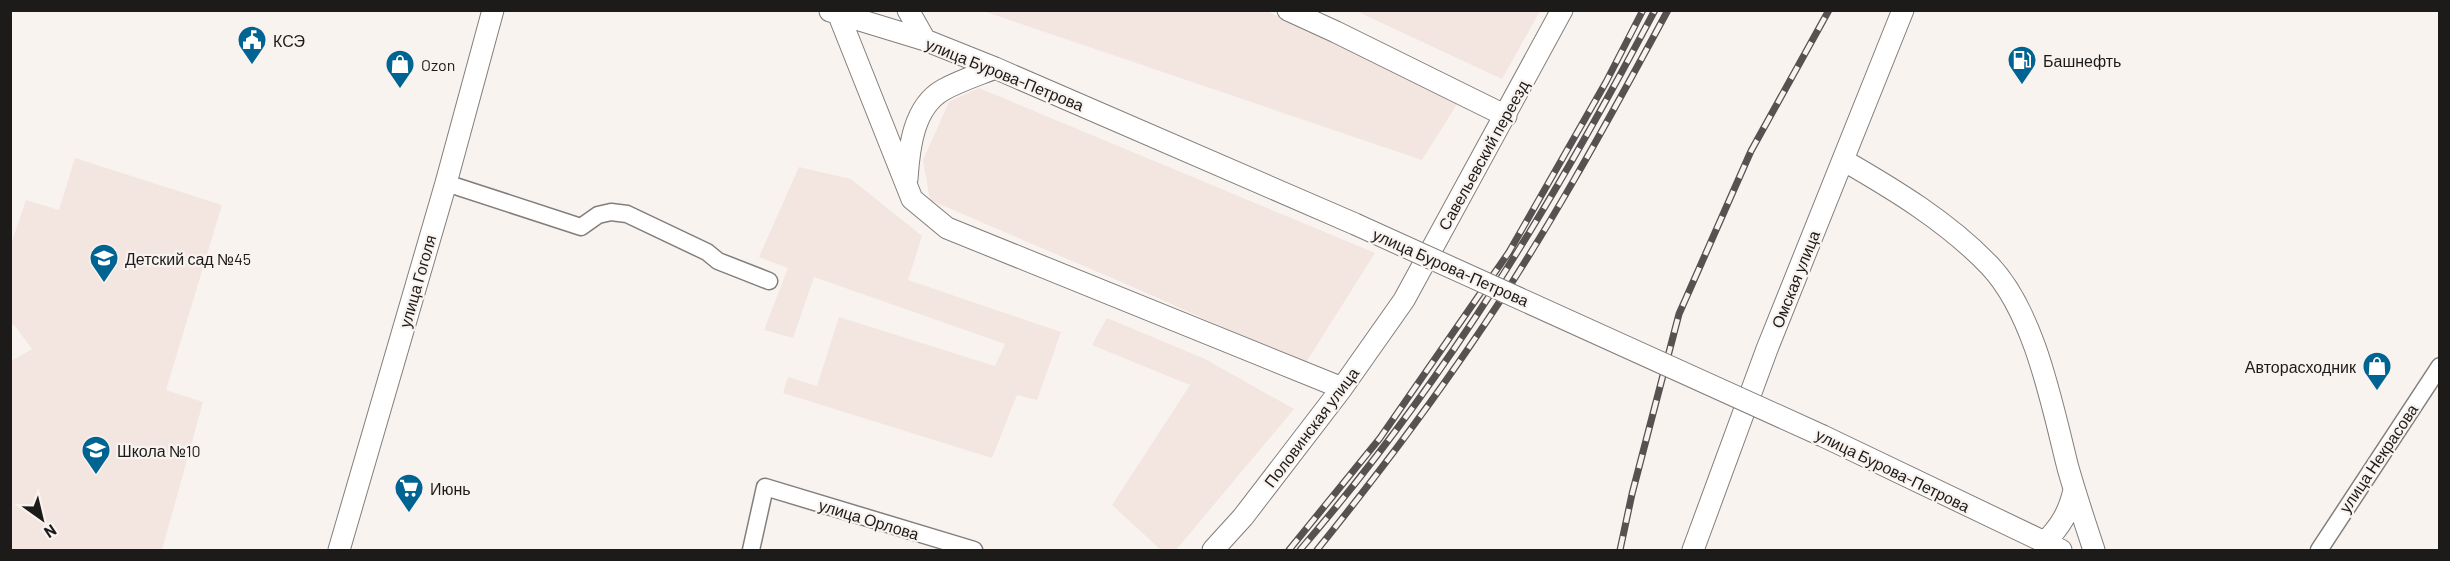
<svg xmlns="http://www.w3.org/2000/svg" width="2450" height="561" viewBox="0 0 2450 561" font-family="Barlow,sans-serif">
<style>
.built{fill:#f3e5df}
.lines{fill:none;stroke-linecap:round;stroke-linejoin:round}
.minor-casing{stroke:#837e7b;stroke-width:19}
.major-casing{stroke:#837e7b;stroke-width:23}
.minor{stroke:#fff;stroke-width:16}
.major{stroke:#fff;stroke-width:21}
.rail-casing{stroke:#555251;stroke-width:7}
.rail{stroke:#f9f3f0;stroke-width:4.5;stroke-dasharray:14;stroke-linecap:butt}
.major-bridge-casing{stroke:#837e7b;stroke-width:23;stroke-linecap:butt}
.major-bridge{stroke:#fff;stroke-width:21}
.labels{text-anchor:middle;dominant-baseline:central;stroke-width:4.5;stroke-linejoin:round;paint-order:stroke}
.poi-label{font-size:16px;fill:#1d1b1a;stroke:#f9f3f0;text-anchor:start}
.street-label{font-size:16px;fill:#1d1b1a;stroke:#f9f3f0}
</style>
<rect width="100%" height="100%" fill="#f9f3f0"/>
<path class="built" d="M983,11h284l192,90 -37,59z
M1356,11h184l-38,68z
M979,88l396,165 -70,111 -156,-70 -219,-94 -7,-40 26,-58z
M75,158l147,47 -56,185 37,12 -41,148h-151v-189l21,-12 -17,-23 -4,-2v-80l15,-44 33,10z
M799,167l52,12 71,57 -14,44 153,52 -24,68 -20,-5 -25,63 -209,-65 5,-16 29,9 22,-69 156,49 10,-22 -191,-67 -21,61 -29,-8 24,-62 -29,-11z
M1107,318l98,41 89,50 -118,141h-15l-49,-45 78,-120 -98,-40z"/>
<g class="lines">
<g class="minor-casing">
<path id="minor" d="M446,183l135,44 17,-12 13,-3 16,2 80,38 11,9 51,20
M751,550l14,-63 209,63
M2319,550l121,-184"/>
</g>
<g class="major-casing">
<path id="major" d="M908,10l17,30
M1288,10l48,22 170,84
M830,11l95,29 70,28 360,156
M838,13l74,186 35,29 395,160
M1843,160c52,30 105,62 147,106 45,48 62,139 78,202 8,28 17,55 26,82
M907,179c2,-30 6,-72 36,-89 16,-9 35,-15 52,-22
M1823,436l238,114
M2044,543c17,-17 25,-31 30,-53
M339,550l107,-367 47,-173
M1213,550l30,-33 99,-129 62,-88 158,-290
M1693,550l74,-201 136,-339"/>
</g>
<use href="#minor" class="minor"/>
<use href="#major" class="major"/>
<g class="rail-casing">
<path id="rail" d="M1289,550l91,-112 129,-186 97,-170 37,-72
M1300,550c144,-167 252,-345 355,-540
M1317,550c54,-67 106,-135 155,-207 73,-106 135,-220 196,-333
M1620,550l12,-56 47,-180 72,-163 78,-141"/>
</g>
<use href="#rail" class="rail"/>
<g class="major-bridge-casing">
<path id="major-bridge" d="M1355,224l468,212"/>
</g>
<use href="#major-bridge" class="major-bridge"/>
</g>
<defs>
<g id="civic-pin" transform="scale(1.5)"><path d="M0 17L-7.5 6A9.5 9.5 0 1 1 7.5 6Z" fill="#006493" stroke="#f9f3f0"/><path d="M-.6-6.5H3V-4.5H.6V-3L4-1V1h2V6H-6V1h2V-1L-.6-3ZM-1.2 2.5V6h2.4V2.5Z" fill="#fff"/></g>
<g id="fuel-pin" transform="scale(1.5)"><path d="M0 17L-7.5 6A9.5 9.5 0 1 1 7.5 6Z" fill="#006493" stroke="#f9f3f0"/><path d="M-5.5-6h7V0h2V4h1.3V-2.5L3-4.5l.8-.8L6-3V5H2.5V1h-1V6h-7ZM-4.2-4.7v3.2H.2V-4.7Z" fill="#fff"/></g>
<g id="shop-pin" transform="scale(1.5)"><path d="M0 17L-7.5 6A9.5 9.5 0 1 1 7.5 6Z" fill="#006493" stroke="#f9f3f0"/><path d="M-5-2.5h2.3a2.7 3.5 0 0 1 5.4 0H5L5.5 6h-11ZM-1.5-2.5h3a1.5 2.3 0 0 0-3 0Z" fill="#fff"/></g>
<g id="school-pin" transform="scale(1.5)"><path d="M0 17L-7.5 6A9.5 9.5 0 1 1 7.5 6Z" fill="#006493" stroke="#f9f3f0"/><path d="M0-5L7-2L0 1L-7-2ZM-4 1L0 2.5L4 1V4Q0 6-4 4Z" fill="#fff"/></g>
<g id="supermarket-pin" transform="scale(1.5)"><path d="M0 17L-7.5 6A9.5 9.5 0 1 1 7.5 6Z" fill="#006493" stroke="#f9f3f0"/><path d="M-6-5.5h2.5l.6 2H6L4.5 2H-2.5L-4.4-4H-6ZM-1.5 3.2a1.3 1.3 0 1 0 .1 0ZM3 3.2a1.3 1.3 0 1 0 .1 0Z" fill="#fff"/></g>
</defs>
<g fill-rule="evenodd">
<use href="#civic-pin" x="252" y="40"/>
<use href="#fuel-pin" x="2022" y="60"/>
<use href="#shop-pin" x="400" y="64"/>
<use href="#school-pin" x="104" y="258"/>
<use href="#shop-pin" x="2377" y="366"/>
<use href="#school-pin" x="96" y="450"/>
<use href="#supermarket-pin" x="409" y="488"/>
</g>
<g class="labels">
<g class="poi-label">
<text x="273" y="40">КСЭ</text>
<text x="2043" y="60">Башнефть</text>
<text x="421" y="64">Ozon</text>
<text x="125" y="258">Детский сад №45</text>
<text x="2356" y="366" text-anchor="end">Авторасходник</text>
<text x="117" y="450">Школа №10</text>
<text x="430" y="488">Июнь</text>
</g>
<g class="street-label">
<text transform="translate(1005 74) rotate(22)">улица Бурова-Петрова</text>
<text transform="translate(1483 155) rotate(-61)">Савельевский переезд</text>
<text transform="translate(1451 267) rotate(24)">улица Бурова-Петрова</text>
<text transform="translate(1795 279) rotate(-68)">Омская улица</text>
<text transform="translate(417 281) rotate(-74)">улица Гоголя</text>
<text transform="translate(1311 427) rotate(-53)">Половинская улица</text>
<text transform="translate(2378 458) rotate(-56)">улица Некрасова</text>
<text transform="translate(1893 470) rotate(26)">улица Бурова-Петрова</text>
<text transform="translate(869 519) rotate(17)">улица Орлова</text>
</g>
</g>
<rect width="2450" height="561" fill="none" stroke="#1d1b1a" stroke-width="24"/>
<g transform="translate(42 519) rotate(146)" stroke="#f9f3f0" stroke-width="4.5" paint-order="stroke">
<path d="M0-4.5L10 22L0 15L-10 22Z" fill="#1d1b1a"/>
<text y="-9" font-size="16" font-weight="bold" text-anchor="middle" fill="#1d1b1a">N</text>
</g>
</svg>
